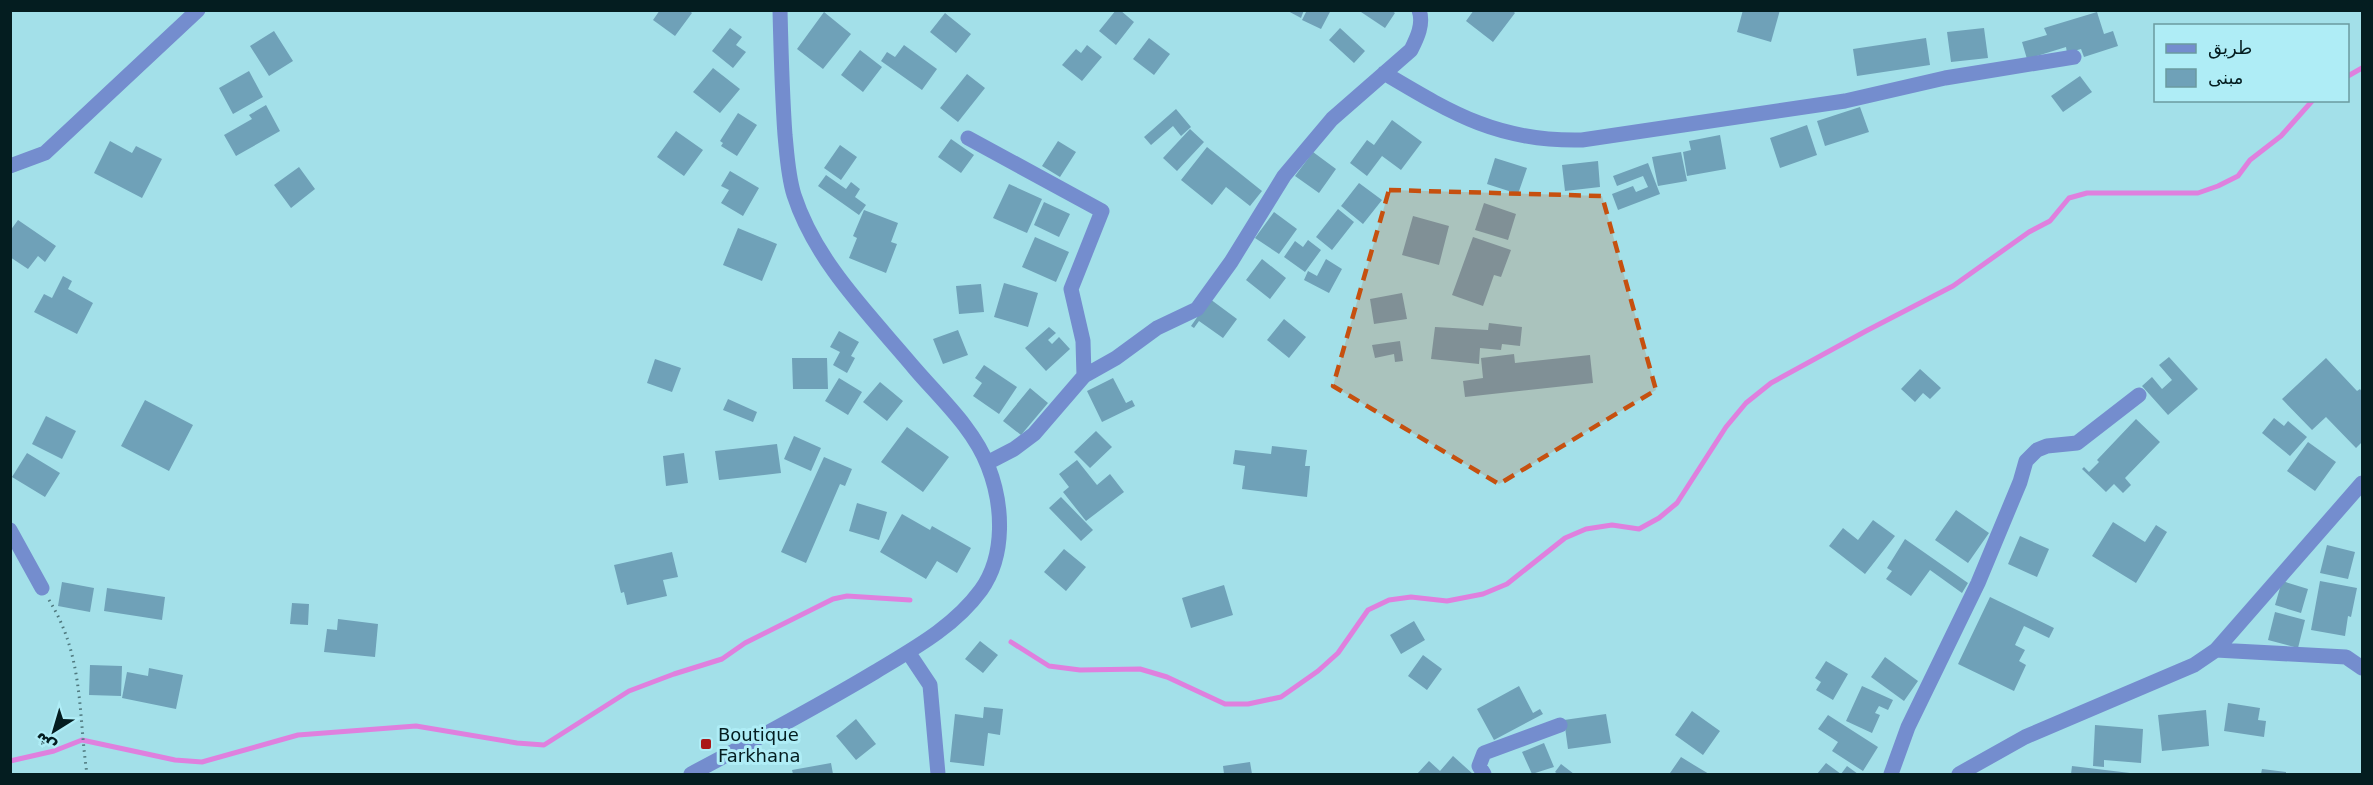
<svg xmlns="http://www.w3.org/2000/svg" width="2373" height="785" viewBox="0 0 2373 785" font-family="'DejaVu Sans','Noto Sans Arabic',sans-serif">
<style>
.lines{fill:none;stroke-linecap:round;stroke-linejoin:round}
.stream{stroke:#df80de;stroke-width:5}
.building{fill:#6fa1b8}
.path{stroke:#4f797f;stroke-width:3;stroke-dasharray:1.5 4.5;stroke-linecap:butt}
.minor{stroke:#748dce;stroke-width:15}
.marked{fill:#c6500f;fill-opacity:0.2;stroke:#c6500f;stroke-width:4.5;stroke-dasharray:12 8;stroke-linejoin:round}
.poi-dot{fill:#aa1818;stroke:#afedf6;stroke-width:2}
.labels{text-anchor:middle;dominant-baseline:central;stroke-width:6;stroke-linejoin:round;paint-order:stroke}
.poi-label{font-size:18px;fill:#041d20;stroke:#afedf6;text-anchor:start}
</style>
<rect width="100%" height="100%" fill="#a3e0e9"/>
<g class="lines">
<path class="stream" d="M2348,76l14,-8
M1011,642l38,24 31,4 60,-1 27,8 58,27h23l33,-7 37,-26 20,-18 30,-43 21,-10 22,-3 36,4 36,-7 24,-10 58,-46 21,-9 26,-4 27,4 20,-11 18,-15 49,-76 20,-24 25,-20 95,-52 87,-45 76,-54 21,-11 19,-23 18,-5h111l20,-7 20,-10 12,-16 31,-24 32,-36
M10,761l44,-10 28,-11 93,20 27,2 96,-27 118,-9 101,17 27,2 85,-54 45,-17 48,-15 23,-16 88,-44 14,-3 63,4"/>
</g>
<path class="building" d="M660,10h29l3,3 -17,23 -22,-16z
M1116,10h4l14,12 -18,23 -17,-14z
M1286,10h18l-3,8z
M1307,10h24l-10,19 -19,-9z
M1358,10h33l4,3 -10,15z
M1474,10h38l3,3 -22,29 -27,-21z
M1743,10h37l-9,32 -34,-10z
M824,12l27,22 -28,35 -26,-20z
M2097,12l7,22 9,-3 5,15 -34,11 -3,-8 -14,4 -1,-6 -39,12 -5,-17 25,-7 -3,-7z
M945,13l26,21 -15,19 -26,-21z
M730,28l12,9 -6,8 10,7 -13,16 -21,-17z
M1340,28l25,23 -11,12 -25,-23z
M1984,28l4,30 -37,4 -4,-30z
M274,31l19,30 -24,15 -19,-30z
M1149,38l21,16 -16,21 -21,-16z
M1926,38l4,27 -73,11 -4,-27z
M904,45l33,24 -15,21 -41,-29 6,-9 8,5z
M1087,45l15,12 -20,24 -20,-16 14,-16 5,4z
M860,50l22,17 -19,25 -22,-17z
M713,68l27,21 -20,24 -27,-21z
M249,71l14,26 -30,17 -14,-26z
M967,74l18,14 -27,34 -18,-14z
M2080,76l12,16 -29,20 -12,-16z
M266,105l14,26 -44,25 -12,-21 28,-16 -3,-4z
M1860,107l9,25 -44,14 -8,-25z
M1176,109l15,18 -10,9 -8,-10 -22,19 -7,-8z
M738,113l19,12 -20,31 -16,-10 2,-3 -3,-2z
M1392,120l30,22 -21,28 -19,-14 -15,20 -17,-13 17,-23 7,5z
M1807,125l10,30 -37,13 -10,-30z
M1190,129l14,13 -27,29 -14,-13z
M676,131l27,19 -19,26 -27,-19z
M1720,135l6,34 -39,7 -4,-24 8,-2 -2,-9z
M951,139l23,16 -13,18 -23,-16z
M110,141l22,12 4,-7 26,13 -20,39 -48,-25z
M1058,141l18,11 -16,25 -18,-11z
M840,145l17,12 -16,23 -17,-12z
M1207,147l55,44 -12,15 -24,-19 -14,18 -31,-25z
M1313,152l23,17 -17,24 -24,-17z
M1681,152l6,29 -29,5 -6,-29z
M1495,158l32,10 -9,26 -31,-10z
M1598,161l2,26 -35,4 -3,-26z
M1648,163l12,31 -42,16 -6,-16 21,-8 3,6 12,-5 -5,-11 -26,10 -4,-10z
M299,167l16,22 -24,19 -17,-23z
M730,171l29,17 -16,28 -22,-13 8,-13 -8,-4z
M826,175l20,14 5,-7 9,7 -5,8 11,8 -7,10 -41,-29z
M1359,183l23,17 -19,24 -22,-18z
M1009,184l33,15 -15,34 -34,-15z
M1044,202l26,12 -11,23 -25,-12z
M1484,203l32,11 -8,26 -33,-10z
M1338,209l16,13 -22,28 -16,-13z
M864,210l34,13 -7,19 6,2 -11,29 -37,-15 8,-20 -4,-2z
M1274,212l23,17 -18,25 -24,-16z
M1413,216l36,10 -10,39 -37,-10z
M18,220l38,26 -11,16 -7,-6 -10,13 -18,-12v-26z
M738,228l39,16 -15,37 -39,-16z
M1035,237l34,15 -13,30 -34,-15z
M1473,237l38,13 -10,27 -7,-2 -11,31 -31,-11z
M1308,240l13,10 -16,22 -21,-15 11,-16 8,6z
M1262,259l24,19 -16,21 -24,-19z
M1326,259l16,10 -13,24 -25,-13 4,-9 9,5z
M63,276l9,5 -4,8 25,14 -16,31 -43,-22 10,-18 8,4z
M1004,283l34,10 -10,34 -34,-10z
M981,284l3,28 -25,2 -3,-28z
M1402,293l5,26 -33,5 -4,-25z
M1210,299l27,20 -14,19 -24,-17 -5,7 -3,-2z
M1284,319l22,18 -17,21 -22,-18z
M1489,323l33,4 -2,19 -18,-2 -1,6 -21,-2 -1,16 -48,-5 4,-32 53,3z
M1049,327l7,6 -8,7 4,4 7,-7 11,12 -24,22 -21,-23z
M958,330l10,25 -25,9 -10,-25z
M839,331l20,11 -8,14 4,2 -8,15 -14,-8 7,-13 -10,-5z
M1400,341l3,20 -8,1 -1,-8 -19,4 -3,-13z
M1514,354l1,9 75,-8 3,28 -128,14 -2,-16 20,-3 -2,-20z
M2169,357l29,32 -30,26 -26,-29 10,-9 10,12 10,-9 -13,-15z
M792,358h35l1,31h-35z
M2326,358l31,33 3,-2 2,3v50l-6,6 -30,-31 -14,13 -30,-31z
M655,359l26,9 -9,24 -25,-9z
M984,365l33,22 -18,27 -26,-18 9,-13 -7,-5z
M1920,369l21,19 -11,11 -7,-6 -8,9 -14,-13z
M839,378l23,14 -14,23 -23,-14z
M1113,378l13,25 6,-3 3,6 -33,16 -15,-31z
M880,382l23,19 -16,20 -24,-19z
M1030,388l18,15 -27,32 -18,-14z
M728,399l29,13 -4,10 -30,-12z
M145,400l48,25 -24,46 -48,-25z
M46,416l30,15 -14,28 -30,-15z
M2274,418l10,8 4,-5 19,16 -17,19 -28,-23z
M2136,419l24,23 -35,36 6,7 -8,8 -9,-9 -8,8 -24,-23 2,-2 5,5 10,-10 -2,-2z
M907,427l42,30 -26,35 -42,-30z
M1096,431l16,16 -22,21 -16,-16z
M794,436l27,12 -10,23 -27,-12z
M2308,442l28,20 -21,29 -28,-20z
M777,444l4,29 -62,7 -4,-29z
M1272,446l35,4 -2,16h5l-3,31 -65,-8 3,-23 -12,-2 2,-14 36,4z
M27,453l33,20 -15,24 -33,-20z
M684,453l4,30 -22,3 -3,-30z
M824,457l28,12 -7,17 -5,-2 -34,79 -25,-11z
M1077,460l20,25 13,-11 14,18 -38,29 -23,-29 6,-5 -10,-13z
M1061,497l32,33 -12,11 -32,-33z
M857,503l30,9 -8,28 -30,-9z
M1956,510l33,23 -21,30 -33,-23z
M902,514l28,16 2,-4 39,22 -14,25 -20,-12 -11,18 -46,-27z
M1873,520l22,16 -30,38 -36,-28 14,-18 15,12z
M2113,522l32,20 11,-17 11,7 -31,51 -44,-27z
M2020,536l29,13 -12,28 -29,-13z
M1905,539l63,44 -6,10 -32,-23 -19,26 -25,-17 6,-8 -5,-3z
M2327,545l28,7 -7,27 -28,-6z
M1064,549l22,18 -20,24 -22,-19z
M672,552l6,25 -15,3 4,16 -40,9 -3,-13 -3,1 -7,-28z
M2282,581l26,8 -7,24 -26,-8z
M2320,581l37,7 -6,29 -3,-1 -3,20 -34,-6z
M62,582l32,6 -4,24 -32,-6z
M1224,585l9,30 -42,13 -9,-30z
M107,588l58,9 -3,23 -58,-9z
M1990,597l64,31 -5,10 -25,-12 -9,19 10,5 -6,11 7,4 -12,26 -56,-27z
M292,603l17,1 -1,21 -18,-1z
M2275,612l30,8 -7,28 -30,-8z
M338,619l40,5 -3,33 -51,-5 3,-23 10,1z
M1414,621l11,19 -24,14 -11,-19z
M980,641l18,14 -15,18 -18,-14z
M1423,655l19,14 -15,21 -19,-14z
M1885,657l33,24 -14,20 -33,-24z
M1826,661l22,13 -15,26 -17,-10 5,-8 -6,-4z
M90,665l32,1 -1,30 -32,-1z
M149,668l34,7 -7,34 -54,-11 5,-26 21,4z
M1519,686l14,27 7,-4 3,5 -49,26 -17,-31z
M1862,686l31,14 -5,10 -9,-4 -4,7 5,2 -8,18 -26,-12z
M2228,703l32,5 -2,12 8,1 -2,16 -40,-6z
M984,707l19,2 -3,26 -12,-2 -4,33 -34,-4 5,-48 28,4z
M2206,710l3,36 -47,5 -4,-36z
M1692,711l28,20 -17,24 -28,-20z
M1606,714l5,29 -43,6 -4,-29z
M1828,715l50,32 -15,24 -31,-20 6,-9 -20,-13z
M856,719l20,25 -20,16 -20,-24z
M2095,725l48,4 -2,34 -37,-3v7l-11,-1z
M1544,743l10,24 -22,7 -10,-22z
M1453,756l20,18h-56l12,-13 11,10z
M1681,757l13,8 15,9h-37l-2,-1z
M1250,762l2,12h-28l-1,-8z
M831,763l2,11h-40l-1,-4z
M1826,763l15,11h-24z
M1561,764l13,10h-16l-3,-2z
M1847,766l11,8h-17z
M2072,766l58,7v1h-59z
M2262,769l24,3v2h-25z"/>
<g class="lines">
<path class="path" d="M49,600c35,56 29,113 38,174"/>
<path class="minor" d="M1384,73c69,41 115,69 198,67l263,-39 100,-23 129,-21
M968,138l134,73 -31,78 12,52 1,35 -50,58 -20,15 -27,14
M10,166l35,-13 153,-143
M1084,376l32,-18 41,-30 40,-19 34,-47 53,-86 48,-57 79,-69c6,-12 13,-26 8,-40
M10,530l32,58
M2216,650l130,7 16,11
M908,652l22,33 8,89
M691,774c62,-33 124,-66 184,-102 38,-23 79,-45 106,-82 25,-35 22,-86 7,-124 -14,-37 -47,-67 -72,-96 -45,-54 -100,-107 -122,-175 -6,-19 -7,-40 -9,-60 -3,-41 -4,-83 -5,-125
M1484,774l-5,-8 5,-13 76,-28
M1891,774l17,-47 70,-144 42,-101 6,-21 11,-11 10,-4 30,-3 62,-48
M1959,774l66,-37 169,-72 22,-15 146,-167"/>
</g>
<path class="marked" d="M1389,190l213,6 54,194 -157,94 -166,-98z"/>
<rect class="poi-dot" x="700" y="738" width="12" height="12" rx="3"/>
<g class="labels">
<g class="poi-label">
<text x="718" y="734">Boutique<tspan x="718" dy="21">Farkhana</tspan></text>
</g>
</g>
<rect width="2373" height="785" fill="none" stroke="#041d20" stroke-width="24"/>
<rect x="2154" y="24" width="195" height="78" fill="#afedf6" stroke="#6b9aa0" stroke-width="1.5"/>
<rect x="2166" y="44" width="30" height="9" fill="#748dce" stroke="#6b9aa0" stroke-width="1.5"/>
<text x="2208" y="54" font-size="18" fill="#041d20">طريق</text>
<rect x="2166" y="69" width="30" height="18" fill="#6fa1b8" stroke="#6b9aa0" stroke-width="1.5"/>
<text x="2208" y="84" font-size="18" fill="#041d20">مبنى</text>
<g transform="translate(54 731) rotate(217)" stroke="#afedf6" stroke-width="4.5" paint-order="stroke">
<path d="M0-4.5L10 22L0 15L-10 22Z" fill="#041d20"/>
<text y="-9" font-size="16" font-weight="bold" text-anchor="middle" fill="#041d20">ش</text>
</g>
</svg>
